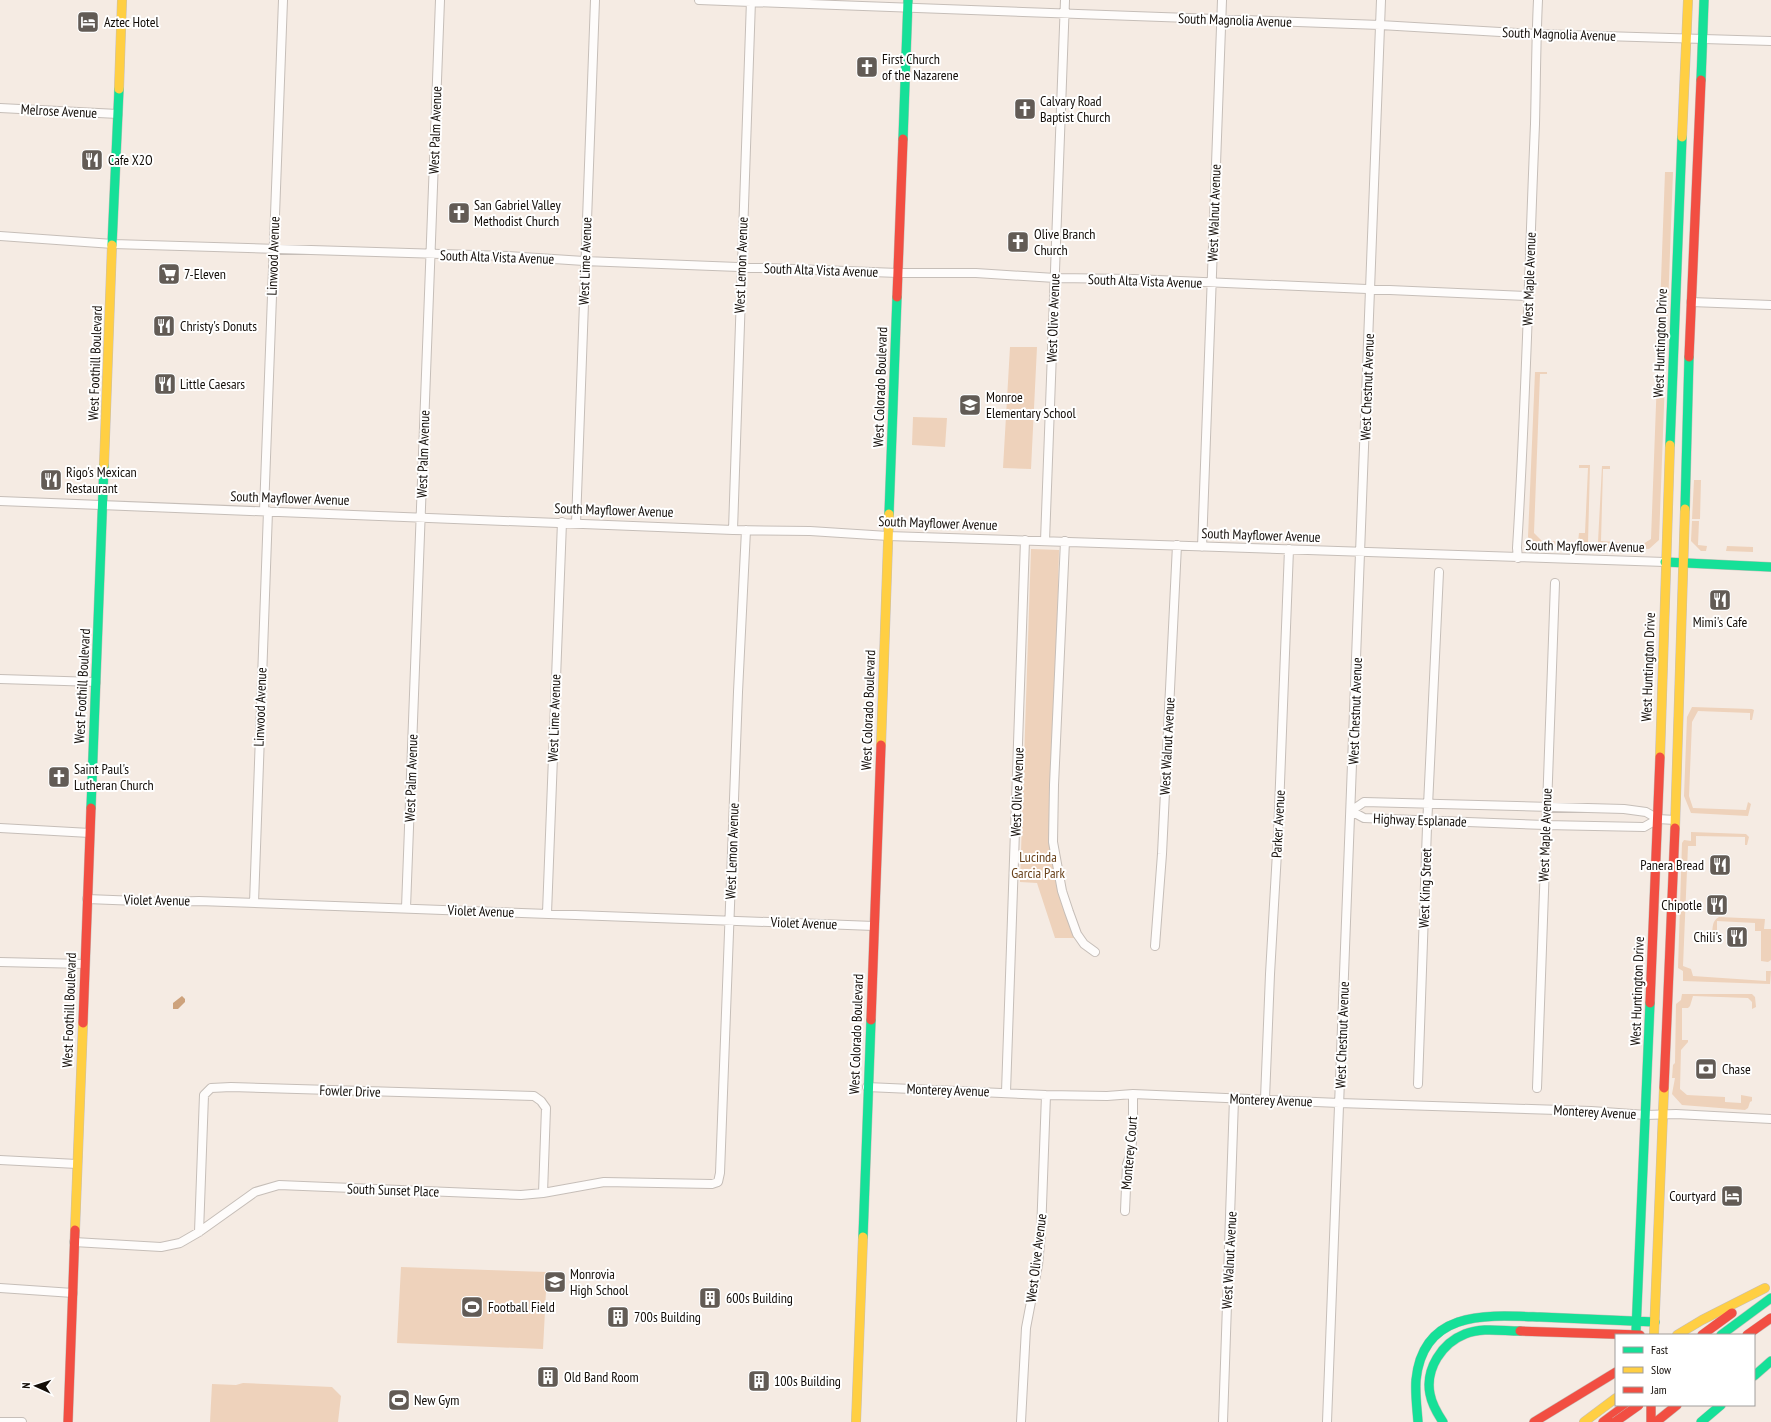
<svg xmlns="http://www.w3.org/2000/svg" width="1771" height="1422" viewBox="0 0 1771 1422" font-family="'PT Sans Narrow',sans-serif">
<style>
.green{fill:#eed2bb}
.water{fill:#cda27c}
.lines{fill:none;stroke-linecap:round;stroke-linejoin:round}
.street-casing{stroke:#c6beb8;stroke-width:10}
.fast-casing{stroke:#c6beb8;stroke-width:10}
.slow-casing{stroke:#c6beb8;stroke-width:10}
.jam-casing{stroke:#c6beb8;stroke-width:10}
.street{stroke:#fefcfb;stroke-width:8}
.fast{stroke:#16e098;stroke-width:9}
.slow{stroke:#ffcf43;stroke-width:9}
.jam{stroke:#f24e42;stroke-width:9}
.jam-bridge-casing{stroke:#c6beb8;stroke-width:10;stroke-linecap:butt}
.jam-bridge{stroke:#f24e42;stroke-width:9}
.labels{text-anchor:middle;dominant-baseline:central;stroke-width:4;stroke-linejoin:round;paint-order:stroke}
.street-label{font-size:14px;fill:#130d08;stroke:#fff}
.poi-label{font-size:14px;fill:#130d08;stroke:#fff;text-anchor:start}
.park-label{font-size:14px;fill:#6a421b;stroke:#fff}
</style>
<rect width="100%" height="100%" fill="#f5ebe3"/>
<path class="green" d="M1665,172h8l-7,188 -2,2h-6z
M1010,347h27l-6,122 -28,-1z
M1535,372h12v2h-7l-6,159 8,8 36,1 1,-9h6l3,-65h-9v-3h11l-2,78 -2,3 -50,-1 -8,-8z
M1663,377l2,2 -6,161 -10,9 -47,-2 -4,-5 4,-76h8v3h-7l-2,72 42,3 8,-5 6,-161z
M913,417l34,1 -2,29 -33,-2z
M1694,480h7l-1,39h-8z
M1692,521h7l-1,24 9,1 -1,5h-5l-10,-10z
M1727,546l26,1v5l-27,-1z
M1031,549l28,1 -7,292 26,96h-23l-18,-55 -17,-1z
M1692,707l60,2 2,1 -2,10h-2v-7l-52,-2 -6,11 -3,74 4,12 53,2 2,-8 3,2 -3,12 -57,-3 -7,-17 3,-79z
M1691,832l55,2 3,3 -2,8h-2v-8l-49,-1v10h-8l-5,120 8,3 2,7 73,5v-10h5l-1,13 -87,-3v-10l-5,-3 4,-125 2,-3 7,1z
M1719,917l46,2 -1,10h7v31l-3,2 -7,-1v-30h-6v-8l-38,-2v13h-5c1,-8 0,-13 7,-17z
M1682,994h70l3,3 1,10 -4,2v-7l-4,-4 -55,-2 -3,10 -2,2h-6v32h6v2l-7,8 -1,39 7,6 38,2v5l16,1v-8l11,2v4l-2,1 -2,6 -3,2 -63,-5 -10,-11 3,-16h-3l1,-13 2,-2 1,-59 5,-4z
M401,1267l146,5 -4,77 -146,-6z
M243,1383l89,4 9,9 -3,26h-128l2,-38 24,1z"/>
<path class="water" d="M182,996l3,3v3l-7,7h-5v-6z"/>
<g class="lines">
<g class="street-casing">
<path id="street" d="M699,0l681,25 156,9 235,7
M0,108l118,6
M0,236l113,8 394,12 77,5 314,12h78l79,5 79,1 394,17
M1691,302l80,3
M0,501l733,29 77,1 78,5 777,26
M264,511l19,-511
M576,523l19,-523
M733,530l18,-530
M1045,541l20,-541
M1065,541l-11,244 -1,57 9,49 7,21 8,22 7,10 11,8
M1202,547l20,-547
M1518,558l-1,-10c9,-141 12,-283 18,-424 1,-41 1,-83 3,-124
M0,679l96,3
M1658,819l-14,8 -99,-2 -181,-7 -13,-7 13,-9 260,7 22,3 12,7 17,1
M0,828l90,5
M87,899l77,3 35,-1 675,25
M254,903l14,-392
M406,908l34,-908
M547,913l15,-391
M1155,946l7,-92 15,-309
M0,962l85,2
M1418,1084l9,-257 12,-255
M867,1087l179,8 61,1 26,-2 206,9 252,8 55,4 30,-1 95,5
M1537,1088l18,-505
M1006,1092l19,-552
M1265,1099l5,-125 8,-139 11,-286
M0,1160l77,4
M1125,1211l2,-47 4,-11 2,-24v-35
M199,1232l5,-137 7,-7 20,-1 303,9 7,5 5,7 -3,85
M74,1242l87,5 19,-4 19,-11 56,-40 24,-7 242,10 22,-2 61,-11 108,2 6,-2 2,-9 18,-481 8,-162
M0,1288l73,5
M0,1422h22
M1021,1422l5,-94 12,-63 3,-32 5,-138
M1223,1422l11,-323
M1327,1422l54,-1422"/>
</g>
<g class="fast-casing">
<path id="fast" d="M1701,80l3,-80
M903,139l5,-139
M112,245l7,-156
M1670,445l12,-308
M1685,509l4,-152
M889,514l8,-217
M1665,562l106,5
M91,808l13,-343
M863,1237l8,-217
M1636,1331l14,-328
M1721,1335l50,-37
M1754,1376l17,-15
M1418,1422c-1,-14 -3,-28 -2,-42 7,-71 72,-65 124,-63 38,2 77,3 115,5
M1443,1422c-6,-9 -11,-17 -13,-28 -5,-25 12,-51 35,-60 17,-7 37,-3 55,-3
M1701,1422l20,-17"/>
</g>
<g class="slow-casing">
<path id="slow" d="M119,89l3,-89
M1682,137l6,-137
M104,465l8,-220
M881,745l8,-231
M1660,757l10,-312
M1675,828l10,-319
M75,1230l8,-207
M1654,1335l10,-247
M1677,1335l25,-15 63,-32
M856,1422l7,-185
M1584,1422l32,-24"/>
</g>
<g class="jam-casing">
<path id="jam" d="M897,297l6,-158
M1689,357l12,-277
M1650,1003l10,-246
M871,1020l10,-275
M83,1023l8,-215
M1664,1088l11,-260
M1520,1331l120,4
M1702,1335l30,-22
M1747,1335l24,-17
M1651,1405v17
M68,1422l7,-192
M1534,1422l82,-50
M1603,1422l23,-17
M1656,1422l21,-17"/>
</g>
<use href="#street" class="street"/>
<use href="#fast" class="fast"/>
<use href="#slow" class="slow"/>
<use href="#jam" class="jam"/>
<g class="jam-bridge-casing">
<path id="jam-bridge" d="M1615,1422l24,-17"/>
</g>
<use href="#jam-bridge" class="jam-bridge"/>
</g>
<defs>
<g id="hotel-square" transform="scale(1.15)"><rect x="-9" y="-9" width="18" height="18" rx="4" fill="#625b55" stroke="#fff"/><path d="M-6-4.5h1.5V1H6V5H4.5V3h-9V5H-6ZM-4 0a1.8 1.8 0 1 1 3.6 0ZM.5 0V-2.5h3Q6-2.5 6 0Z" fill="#fff"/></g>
<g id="church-square" transform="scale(1.15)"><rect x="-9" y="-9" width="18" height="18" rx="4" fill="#625b55" stroke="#fff"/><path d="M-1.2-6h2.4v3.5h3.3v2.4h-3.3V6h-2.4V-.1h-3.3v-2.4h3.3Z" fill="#fff"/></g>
<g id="restaurant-square" transform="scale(1.15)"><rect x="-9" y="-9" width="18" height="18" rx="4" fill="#625b55" stroke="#fff"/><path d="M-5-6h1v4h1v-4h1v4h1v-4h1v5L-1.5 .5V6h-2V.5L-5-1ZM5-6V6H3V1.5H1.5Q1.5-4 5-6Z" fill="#fff"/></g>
<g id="supermarket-square" transform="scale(1.15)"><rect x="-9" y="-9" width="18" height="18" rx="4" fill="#625b55" stroke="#fff"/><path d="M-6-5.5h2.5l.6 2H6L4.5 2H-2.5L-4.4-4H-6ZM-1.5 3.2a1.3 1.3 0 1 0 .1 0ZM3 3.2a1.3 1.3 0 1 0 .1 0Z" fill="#fff"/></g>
<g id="school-square" transform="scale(1.15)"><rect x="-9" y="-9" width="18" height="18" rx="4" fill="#625b55" stroke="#fff"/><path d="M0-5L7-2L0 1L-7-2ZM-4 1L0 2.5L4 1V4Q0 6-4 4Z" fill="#fff"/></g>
<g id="bank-square" transform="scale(1.15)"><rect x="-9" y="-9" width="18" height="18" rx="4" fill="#625b55" stroke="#fff"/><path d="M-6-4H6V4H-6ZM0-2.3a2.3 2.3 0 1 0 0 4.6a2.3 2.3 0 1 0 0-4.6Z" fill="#fff"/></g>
<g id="building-square" transform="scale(1.15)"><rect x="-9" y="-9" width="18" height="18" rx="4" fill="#625b55" stroke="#fff"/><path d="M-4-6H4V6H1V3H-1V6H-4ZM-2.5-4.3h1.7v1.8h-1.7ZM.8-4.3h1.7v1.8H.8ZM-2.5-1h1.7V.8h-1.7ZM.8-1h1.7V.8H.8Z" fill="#fff"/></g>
<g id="stadium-square" transform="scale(1.15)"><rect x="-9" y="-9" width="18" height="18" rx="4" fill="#625b55" stroke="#fff"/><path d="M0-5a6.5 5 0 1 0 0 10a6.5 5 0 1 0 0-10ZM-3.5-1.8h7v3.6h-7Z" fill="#fff"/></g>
</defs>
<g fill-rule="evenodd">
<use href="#hotel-square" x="88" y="22"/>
<use href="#church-square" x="867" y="67"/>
<use href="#church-square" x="1025" y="109"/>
<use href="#restaurant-square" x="92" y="160"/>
<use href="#church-square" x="459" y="213"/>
<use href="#church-square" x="1018" y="242"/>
<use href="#supermarket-square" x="169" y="274"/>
<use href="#restaurant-square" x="164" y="326"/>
<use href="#restaurant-square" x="165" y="384"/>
<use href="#school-square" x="970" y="405"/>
<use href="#restaurant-square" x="51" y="480"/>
<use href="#restaurant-square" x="1720" y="600"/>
<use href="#church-square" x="59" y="777"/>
<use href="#restaurant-square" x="1720" y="865"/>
<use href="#restaurant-square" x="1717" y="905"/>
<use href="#restaurant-square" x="1737" y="937"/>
<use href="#bank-square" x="1706" y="1069"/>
<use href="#hotel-square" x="1732" y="1196"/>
<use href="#school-square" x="555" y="1282"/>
<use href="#building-square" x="710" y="1298"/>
<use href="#stadium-square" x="472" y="1307"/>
<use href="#building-square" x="618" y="1317"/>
<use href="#building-square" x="548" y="1377"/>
<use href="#building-square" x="759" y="1381"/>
<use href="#stadium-square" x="399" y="1400"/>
</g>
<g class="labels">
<g class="street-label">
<text transform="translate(1235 20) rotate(2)">South Magnolia Avenue</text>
<text transform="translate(1559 34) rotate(2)">South Magnolia Avenue</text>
<text transform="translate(59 111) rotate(3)">Melrose Avenue</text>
<text transform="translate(435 130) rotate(-88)">West Palm Avenue</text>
<text transform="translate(1214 213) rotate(-88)">West Walnut Avenue</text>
<text transform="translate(273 256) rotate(-88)">Linwood Avenue</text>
<text transform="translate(497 257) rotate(2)">South Alta Vista Avenue</text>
<text transform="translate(585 261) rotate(-88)">West Lime Avenue</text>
<text transform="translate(741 265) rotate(-88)">West Lemon Avenue</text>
<text transform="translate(821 270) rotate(2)">South Alta Vista Avenue</text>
<text transform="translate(1529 279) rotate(-88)">West Maple Avenue</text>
<text transform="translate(1145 281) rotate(2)">South Alta Vista Avenue</text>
<text transform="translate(1053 318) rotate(-88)">West Olive Avenue</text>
<text transform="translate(1660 343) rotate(-88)">West Huntington Drive</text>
<text transform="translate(95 363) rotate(-88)">West Foothill Boulevard</text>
<text transform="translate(880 387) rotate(-88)">West Colorado Boulevard</text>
<text transform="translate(1367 387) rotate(-88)">West Chestnut Avenue</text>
<text transform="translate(423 454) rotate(-88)">West Palm Avenue</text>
<text transform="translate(290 498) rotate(2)">South Mayflower Avenue</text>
<text transform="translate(614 510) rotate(2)">South Mayflower Avenue</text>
<text transform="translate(938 523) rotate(2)">South Mayflower Avenue</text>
<text transform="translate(1261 535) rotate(2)">South Mayflower Avenue</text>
<text transform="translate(1585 546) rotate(1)">South Mayflower Avenue</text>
<text transform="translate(1648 667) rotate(-88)">West Huntington Drive</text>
<text transform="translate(82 686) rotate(-87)">West Foothill Boulevard</text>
<text transform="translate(260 707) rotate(-88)">Linwood Avenue</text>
<text transform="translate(868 710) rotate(-88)">West Colorado Boulevard</text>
<text transform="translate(1355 711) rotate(-88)">West Chestnut Avenue</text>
<text transform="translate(554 718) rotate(-88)">West Lime Avenue</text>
<text transform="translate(1167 746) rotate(-87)">West Walnut Avenue</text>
<text transform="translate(411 778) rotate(-88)">West Palm Avenue</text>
<text transform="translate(1017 792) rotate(-88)">West Olive Avenue</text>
<text transform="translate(1420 820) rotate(2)">Highway Esplanade</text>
<text transform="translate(1278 824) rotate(-87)">Parker Avenue</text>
<text transform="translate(1545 835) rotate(-88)">West Maple Avenue</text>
<text transform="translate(732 851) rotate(-88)">West Lemon Avenue</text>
<text transform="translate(1425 888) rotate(-88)">West King Street</text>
<text transform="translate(157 900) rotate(1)">Violet Avenue</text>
<text transform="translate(481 911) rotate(2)">Violet Avenue</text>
<text transform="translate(804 923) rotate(2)">Violet Avenue</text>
<text transform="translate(1637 991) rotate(-88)">West Huntington Drive</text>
<text transform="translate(69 1010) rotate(-88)">West Foothill Boulevard</text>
<text transform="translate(856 1034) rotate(-88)">West Colorado Boulevard</text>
<text transform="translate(1342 1035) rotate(-88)">West Chestnut Avenue</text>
<text transform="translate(948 1090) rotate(2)">Monterey Avenue</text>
<text transform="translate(350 1091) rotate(2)">Fowler Drive</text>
<text transform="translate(1271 1100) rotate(2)">Monterey Avenue</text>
<text transform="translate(1595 1112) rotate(3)">Monterey Avenue</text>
<text transform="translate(1129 1153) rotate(-85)">Monterey Court</text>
<text transform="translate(393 1190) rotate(2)">South Sunset Place</text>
<text transform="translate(1036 1258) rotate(-83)">West Olive Avenue</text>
<text transform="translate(1229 1260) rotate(-87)">West Walnut Avenue</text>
</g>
<g class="poi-label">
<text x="104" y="22">Aztec Hotel</text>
<text x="882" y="59">First Church<tspan x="882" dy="16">of the Nazarene</tspan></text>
<text x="1040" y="101">Calvary Road<tspan x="1040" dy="16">Baptist Church</tspan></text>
<text x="108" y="160">Cafe X2O</text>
<text x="474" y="205">San Gabriel Valley<tspan x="474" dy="16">Methodist Church</tspan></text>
<text x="1034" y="234">Olive Branch<tspan x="1034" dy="16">Church</tspan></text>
<text x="184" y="274">7-Eleven</text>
<text x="180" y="326">Christy's Donuts</text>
<text x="180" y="384">Little Caesars</text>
<text x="986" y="397">Monroe<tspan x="986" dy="16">Elementary School</tspan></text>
<text x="66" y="472">Rigo's Mexican<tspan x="66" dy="16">Restaurant</tspan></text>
<text x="1720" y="622" text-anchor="middle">Mimi's Cafe</text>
<text x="74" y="769">Saint Paul's<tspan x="74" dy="16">Lutheran Church</tspan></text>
<text x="1704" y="865" text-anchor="end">Panera Bread</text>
<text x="1702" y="905" text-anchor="end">Chipotle</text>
<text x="1722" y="937" text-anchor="end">Chili's</text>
<text x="1722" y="1069">Chase</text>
<text x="1716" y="1196" text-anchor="end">Courtyard</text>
<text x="570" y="1274">Monrovia<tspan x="570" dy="16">High School</tspan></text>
<text x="726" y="1298">600s Building</text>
<text x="488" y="1307">Football Field</text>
<text x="634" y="1317">700s Building</text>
<text x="564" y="1377">Old Band Room</text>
<text x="774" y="1381">100s Building</text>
<text x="414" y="1400">New Gym</text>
</g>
<g class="park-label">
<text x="1038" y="857">Lucinda<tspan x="1038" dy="16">Garcia Park</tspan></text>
</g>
</g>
<rect x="1615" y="1334" width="140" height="72" fill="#ffffff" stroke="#a19e9c"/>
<rect x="1623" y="1347" width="20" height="6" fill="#16e098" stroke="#a19e9c"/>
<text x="1651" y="1354" font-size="12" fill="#130d08">Fast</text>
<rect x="1623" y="1367" width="20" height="6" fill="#ffcf43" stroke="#a19e9c"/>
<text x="1651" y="1374" font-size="12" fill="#130d08">Slow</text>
<rect x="1623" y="1387" width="20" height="6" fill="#f24e42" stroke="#a19e9c"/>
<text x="1651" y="1394" font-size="12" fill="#130d08">Jam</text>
<g transform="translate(36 1386) rotate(273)" stroke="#ffffff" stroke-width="3" paint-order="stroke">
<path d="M0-3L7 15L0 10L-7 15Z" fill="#130d08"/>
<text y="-6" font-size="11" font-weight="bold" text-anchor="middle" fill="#130d08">N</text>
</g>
</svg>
